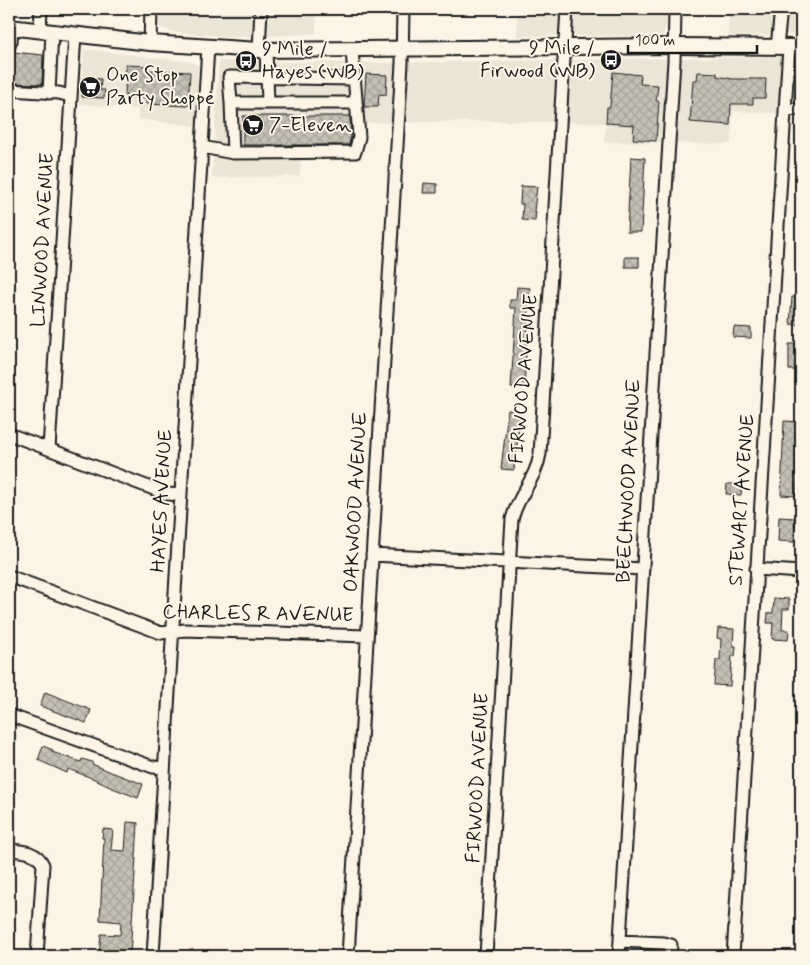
<svg xmlns="http://www.w3.org/2000/svg" width="810" height="965" viewBox="0 0 810 965" font-family="Mynerve,sans-serif">
<style>
.built{fill:#ebe5d6}
.building{fill:url(#building-cross-hatch);stroke:#1c1c1c}
.lines{fill:none;stroke-linecap:round;stroke-linejoin:round}
.minor-casing{stroke:#1c1c1c;stroke-width:15}
.major-casing{stroke:#1c1c1c;stroke-width:18}
.minor{stroke:#fcf5e5;stroke-width:11}
.major{stroke:#fcf5e5;stroke-width:14}
.labels{text-anchor:middle;dominant-baseline:central;stroke-width:4;stroke-linejoin:round;paint-order:stroke}
.poi-label{font-size:20px;fill:#1c1c1c;stroke:#fcf5e5;text-anchor:start}
.street-label{font-size:20px;fill:#1c1c1c;stroke:#fcf5e5}
</style>
<defs>
<pattern id="building-cross-hatch" width="8" height="8" patternUnits="userSpaceOnUse" patternTransform="scale(1.25)"><rect width="8" height="8" fill="#c4c0b3"/><path d="M0 0l8 8M0 8l8-8" fill="none" stroke="#a8a499"/></pattern>
</defs>
<rect width="100%" height="100%" fill="#fcf5e5"/>
<filter id="ink" filterUnits="userSpaceOnUse"><feTurbulence type="fractalNoise" baseFrequency=".02" numOctaves="2"/><feDisplacementMap in="SourceGraphic" scale="10" xChannelSelector="R" yChannelSelector="G"/><feConvolveMatrix kernelMatrix="1 2 1 2 8 2 1 2 1" color-interpolation-filters="sRGB"/></filter>
<g filter="url(#ink)">
<path class="built" d="M158,9h158v25l-79,3 -65,-5 -14,-6z
M518,9h149l-1,17 -3,9 -146,1z
M729,9h72v26l-73,1z
M84,49l107,13 8,4 -3,60 -58,-7v-10l-58,-5z
M758,57h43v58l-68,-4 -2,33 -127,-2 2,-19 -107,-2 -134,2 -3,37 -61,-1 -1,17 -88,2 7,-117 148,2z"/>
<path class="building" d="M13,52l30,3 -1,29 -33,-1v-30z
M126,65l23,1 -1,4 42,2 -2,34 -42,-2v-6l-21,-1z
M613,72l28,3 -1,9 18,1 -2,16h3l-3,40 -23,-2 1,-14 -28,-2 1,-16h3z
M698,72l19,1v3l16,3h33l-1,19h-12v6h-22l-1,21 -40,-3 3,-42h4z
M366,74l21,1 -1,20 -7,-1 -1,13h-14z
M83,78l18,1 -1,11h5l-1,8 -22,-1z
M243,116h107l1,20 -2,9h-106z
M631,157l14,1 -4,74h-14z
M424,183l13,1v9h-14z
M521,186l16,1 -3,24h2l-1,10 -13,-1 1,-16h-3z
M625,257h14v10h-14z
M517,287l13,1 -6,100h-13l5,-80h-6v-8h6z
M792,297h9l-1,28 -10,-1z
M734,327l17,1v10l-18,-1z
M789,344h12v26h-12z
M508,410l13,1 -7,59 -13,-1z
M784,421l17,1 -1,44h-2l-2,30 -15,-1z
M727,484h15l-1,11 -15,-1z
M779,517l16,1 -1,24 -16,-1z
M774,598l15,1v10h-6l-1,21h7l-1,10 -16,-1 1,-16h-6l1,-10h5z
M718,628l16,1 -1,17h3l-1,10h-3l-2,30 -16,-1 2,-25h4l1,-21 -4,-1z
M45,692l46,18 -5,13 -46,-17z
M43,746l10,4 -1,2 29,10 1,-3 10,3v2l19,8 32,12 -5,14 -28,-11 -13,-6v-1l-29,-11 -1,4 -29,-13z
M127,822l11,1 -8,133h-31l2,-22 19,1 1,-13 -21,-2 4,-82h-2l1,-9 10,1 -2,20 14,1z
M641,949l18,1v6h-18z"/>
<g class="lines">
<g class="minor-casing">
<path id="minor" d="M40,31l1,-22
M150,43l1,-34
M9,46l2,-5 1,-13
M777,47l4,-38
M259,50l2,-41
M266,50l2,53h-37l2,50 122,-1 4,-15 -7,-87
M9,90l50,3 11,3
M49,93l3,-61
M231,103l-2,-26 124,2
M268,103h87
M785,110l16,-1
M202,147l31,6
M9,434l158,60 14,1
M49,449l26,-415
M372,555l271,14
M756,569l45,3
M9,576l152,57 24,-3 181,6
M9,715l144,52 11,1
M9,850c13,1 28,1 34,15l-6,91
M620,941l44,2 7,2 -1,11
M153,956l55,-909
M348,956l54,-893 1,-54
M486,956l26,-437c6,-24 24,-40 28,-65l27,-445
M619,956l55,-895 1,-52
M733,956l56,-909"/>
</g>
<g class="major-casing">
<path id="major" d="M9,27l141,16 109,7 414,-4 128,1"/>
</g>
<use href="#minor" class="minor"/>
<use href="#major" class="major"/>
</g>
</g>
<defs>
<g id="bus-disc" transform="scale(1.125)"><circle r="9.5" fill="#1c1c1c" stroke="#fcf5e5"/><path d="M-5-6H5V4H4V6H2V4H-2V6H-4V4H-5ZM-3.5-4V0h7V-4ZM-3.5 1.2v1.5H-2V1.2ZM2 1.2v1.5H3.5V1.2Z" fill="#fff"/></g>
<g id="supermarket-disc" transform="scale(1.125)"><circle r="9.5" fill="#1c1c1c" stroke="#fcf5e5"/><path d="M-6-5.5h2.5l.6 2H6L4.5 2H-2.5L-4.4-4H-6ZM-1.5 3.2a1.3 1.3 0 1 0 .1 0ZM3 3.2a1.3 1.3 0 1 0 .1 0Z" fill="#fff"/></g>
</defs>
<g fill-rule="evenodd">
<use href="#bus-disc" x="611" y="60"/>
<use href="#bus-disc" x="246" y="61"/>
<use href="#supermarket-disc" x="90" y="87"/>
<use href="#supermarket-disc" x="253" y="125"/>
</g>
<g class="labels">
<g class="poi-label">
<text x="595" y="48" text-anchor="end">9 Mile /<tspan x="595" dy="23">Firwood (WB)</tspan></text>
<text x="262" y="49">9 Mile /<tspan x="262" dy="23">Hayes (WB)</tspan></text>
<text x="106" y="75">One Stop<tspan x="106" dy="23">Party Shoppe</tspan></text>
<text x="269" y="125">7-Eleven</text>
</g>
<g class="street-label">
<text transform="translate(43 240) rotate(-87)">LINWOOD AVENUE</text>
<text transform="translate(524 379) rotate(-85)">FIRWOOD AVENUE</text>
<text transform="translate(629 481) rotate(-87)">BEECHWOOD AVENUE</text>
<text transform="translate(742 500) rotate(-86)">STEWART AVENUE</text>
<text transform="translate(162 501) rotate(-87)">HAYES AVENUE</text>
<text transform="translate(356 502) rotate(-87)">OAKWOOD AVENUE</text>
<text transform="translate(258 614) rotate(1)">CHARLES R AVENUE</text>
<text transform="translate(478 778) rotate(-87)">FIRWOOD AVENUE</text>
</g>
</g>
<rect width="810" height="965" fill="none" stroke="#fcf5e5" stroke-width="30"/>
<rect x="15" y="15" width="780" height="935" fill="none" stroke="#1c1c1c" stroke-width="2" filter="url(#ink)"/>
<path d="M628 45v8h129v-8" fill="none" stroke="#1c1c1c" stroke-width="2.5"/>
<text x="635" y="45" font-size="15" fill="#1c1c1c" stroke="#fcf5e5" stroke-width="4" paint-order="stroke">100 m</text>
</svg>
